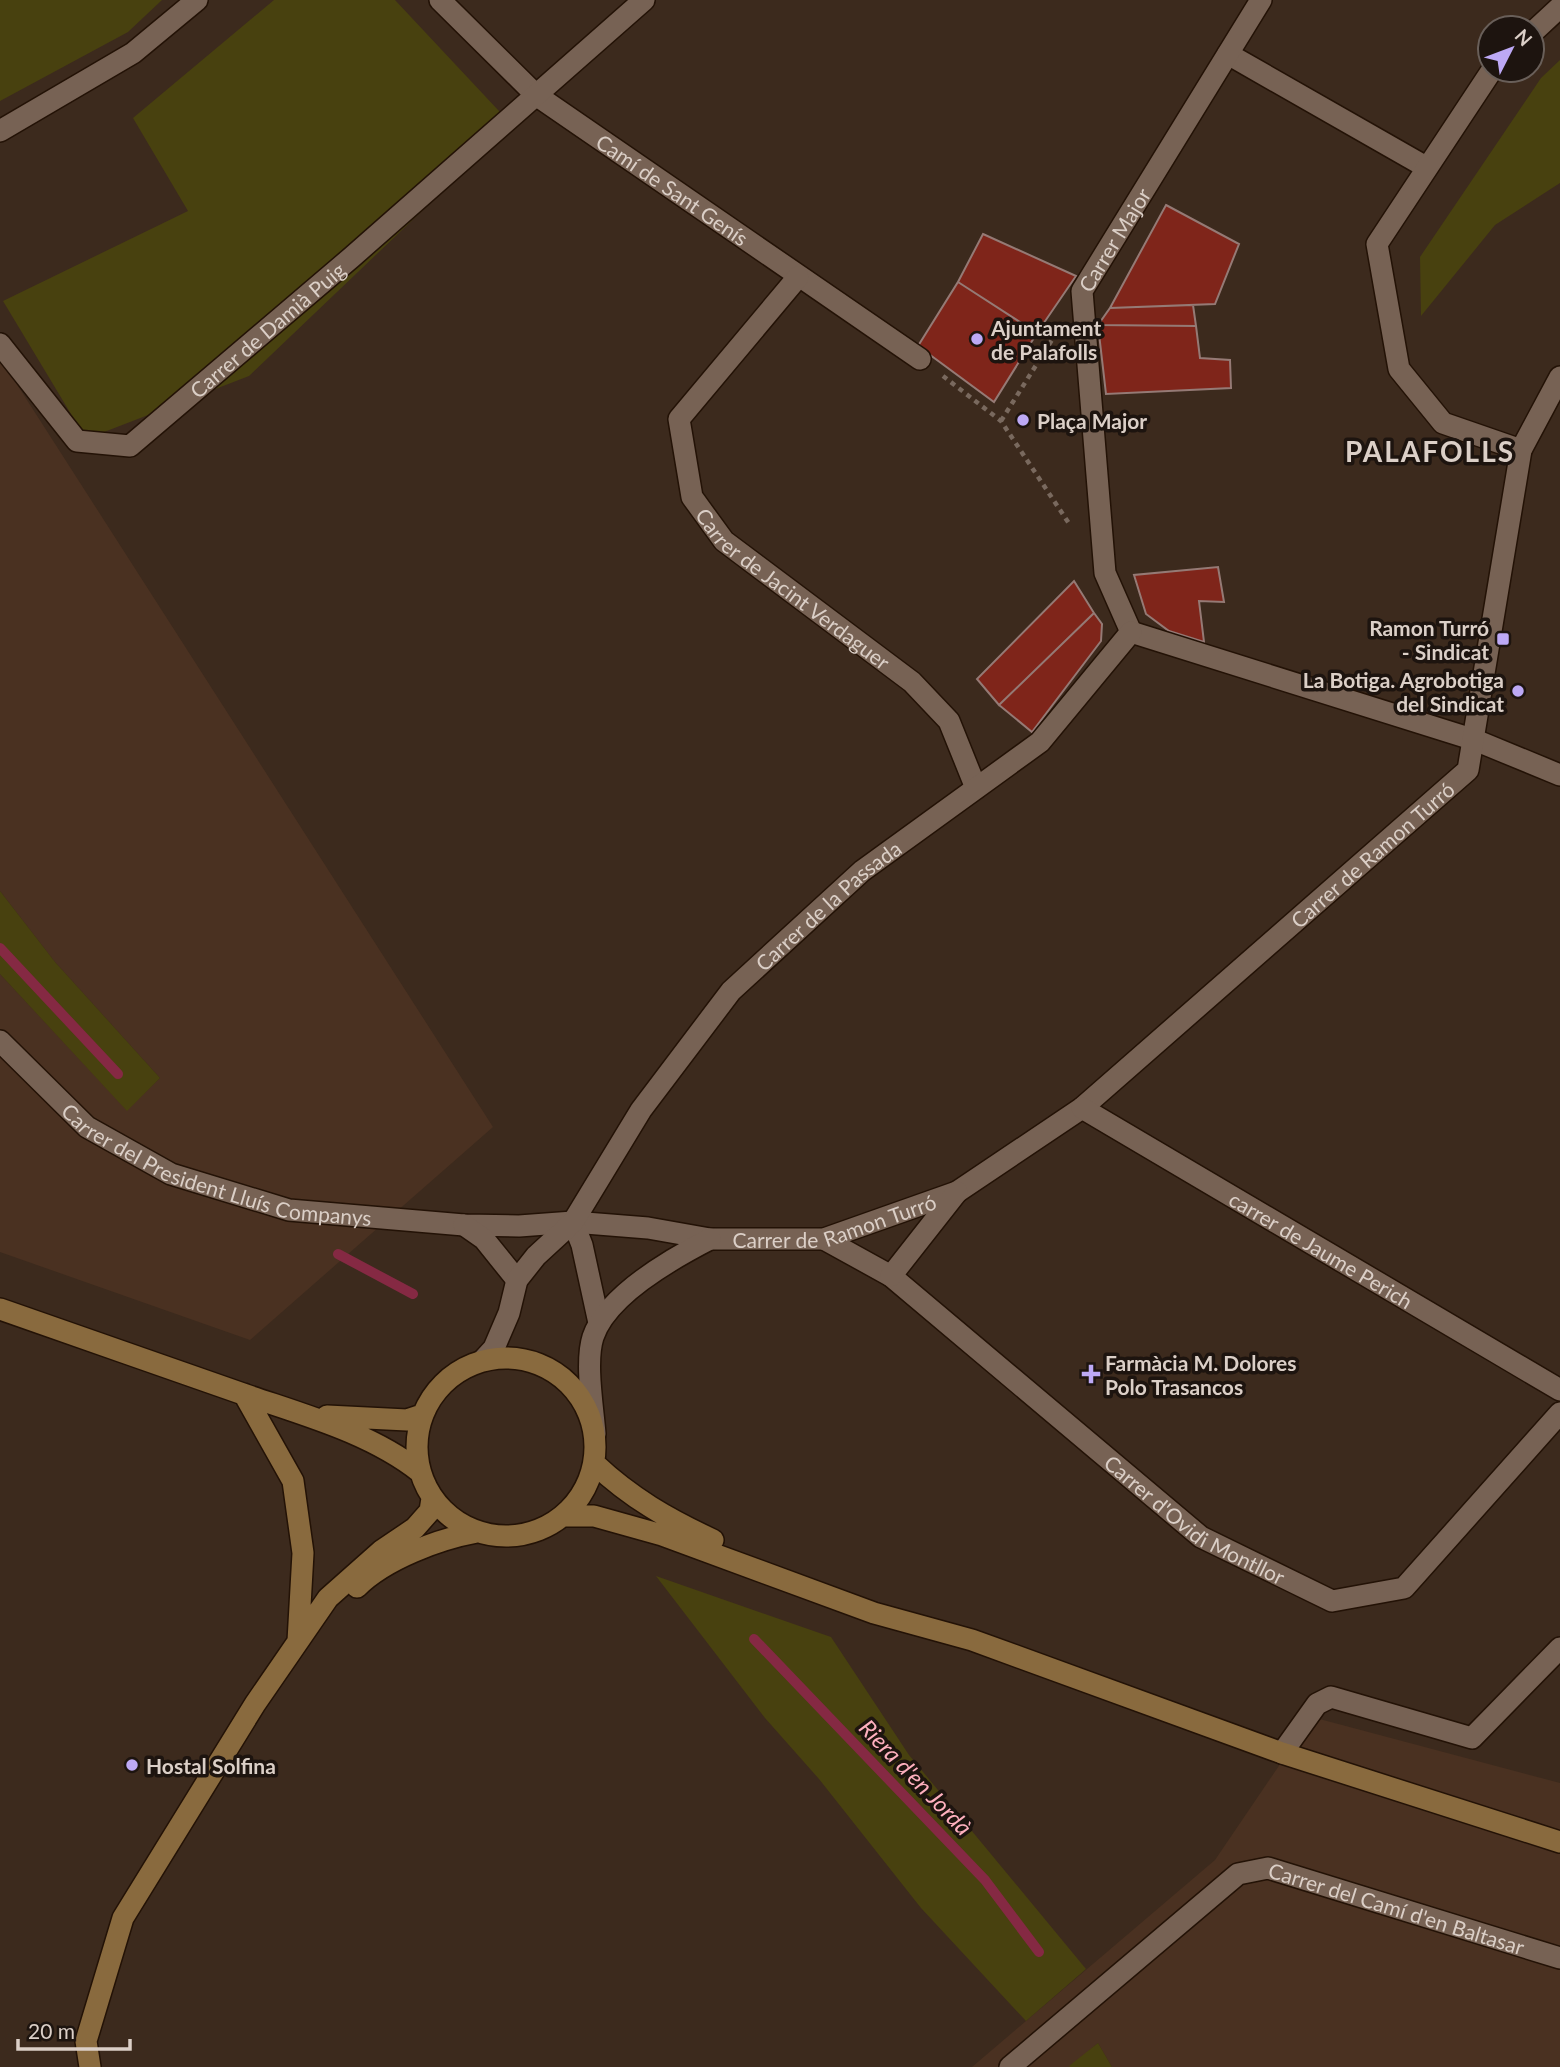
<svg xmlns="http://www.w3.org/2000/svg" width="1560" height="2067" viewBox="0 0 1560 2067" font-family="Lato,sans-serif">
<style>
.built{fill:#4a3121}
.green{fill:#48410f}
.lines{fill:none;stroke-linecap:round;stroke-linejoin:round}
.stream{stroke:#852943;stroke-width:10}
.building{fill:#7f251a;stroke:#957a75;stroke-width:2}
.street-casing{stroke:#231206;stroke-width:24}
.secondary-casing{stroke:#231206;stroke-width:24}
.path{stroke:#79695e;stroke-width:4.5;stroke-dasharray:5 5;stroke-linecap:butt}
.street{stroke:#776254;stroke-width:21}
.secondary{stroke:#896a3e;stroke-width:21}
.poi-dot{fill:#bda9f5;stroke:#1d140f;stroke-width:2.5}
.labels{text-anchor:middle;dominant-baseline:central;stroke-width:7;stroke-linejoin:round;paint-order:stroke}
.street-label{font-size:21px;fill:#dbcfc7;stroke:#1d140f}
.poi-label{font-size:21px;font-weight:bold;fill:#dbcfc7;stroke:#1d140f;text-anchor:start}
.water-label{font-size:23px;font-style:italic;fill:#feb0be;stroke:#1d140f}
.district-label{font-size:28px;font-weight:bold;letter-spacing:2px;fill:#dbcfc7;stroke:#1d140f}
</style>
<rect width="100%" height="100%" fill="#3c2a1d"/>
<path class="built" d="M0,358l493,769 -243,213 -250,-88v-278l127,136 33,-32 -105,-116 -55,-71z
M1312,1717l248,66v284h-448l-14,-24 -28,24h-98l243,-207z"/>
<path class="green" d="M0,0h162l-34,32 -128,69z
M274,0h121l117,125 -263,251 -163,63 -83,-138 185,-90 -55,-93z
M1560,60v123l-65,42 -74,91 -1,-59 121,-179z
M0,891l55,71 105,116 -33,33 -127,-137z
M656,1576l175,61 78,118 177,214 -60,52 -105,-113 -102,-129 -54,-61z
M1098,2043l14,24h-42l-1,-1z"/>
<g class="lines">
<path class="stream" d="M0,948l118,126
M338,1254l75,40
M754,1639l231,241 54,72"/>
</g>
<path class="building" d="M1166,205l73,39 -24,60 -105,4z
M983,234l93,42 -39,57 -79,-51z
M958,282l79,51 -43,69 -76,-56z
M1193,305l3,21 -98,-1 12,-17z
M1098,325l98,1 4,32 30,2 1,28 -125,6z
M1218,567l6,35 -25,-1 5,41 -35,-11 -23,-17 -12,-39z
M1074,581l20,32 -95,92 -22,-26z
M1094,613l8,11 -1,17 -69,91 -33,-27z"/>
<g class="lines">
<g class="street-casing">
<g id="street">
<path id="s1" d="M440,0l96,95 384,264"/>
<path d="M1532,33l28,-26"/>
<path d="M1228,54l198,113"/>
<path d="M1492,70l-115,174 22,125 44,54 78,27"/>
<path d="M0,131l133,-78 64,-53"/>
<path id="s2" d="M798,277l-119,142 13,78 32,44 188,141 37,39 27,67"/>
<path id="s3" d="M0,344l77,97 53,5 222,-189 292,-257"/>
<path id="s4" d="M1131,632l-26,-59 -23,-282 179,-291"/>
<path d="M1131,632l344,108 85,35"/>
<path id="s5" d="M0,1041l87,86 84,47 118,36 175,15 55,1 54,-4 75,6 62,11h114l133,-47 125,-84 386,-338 53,-320 39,-73"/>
<path id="s6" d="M1082,1108l478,282"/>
<path d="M573,1222l9,23 17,78"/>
<path d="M464,1225l20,14 33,41"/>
<path id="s7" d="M824,1239l67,37 310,261 131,64 72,-13 156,-175"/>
<path d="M891,1276l66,-84"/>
<path id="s8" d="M483,1360l11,-12 15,-35 8,-33 19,-24 37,-34 68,-112 90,-119 131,-120 178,-129 91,-110"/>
<path d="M595,1434c-2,-27 -10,-72 -2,-97 14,-42 80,-79 117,-98"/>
<path d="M1282,1753l35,-49 14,-7 141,41 88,-90"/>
<path id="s9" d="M1010,2067l228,-193 30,-6 292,90"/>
</g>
</g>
<g class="secondary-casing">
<path id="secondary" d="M0,1309c82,29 164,57 246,86 58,20 125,38 174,77
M417 1447a89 89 0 1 1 178 0a89 89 0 1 1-178 0Z
M244,1394l49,87 10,72 -5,88
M327,1416l80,4 15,-5
M595,1464c36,34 73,55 118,76
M564,1516h30l68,19 212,78 98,27 310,113 278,89
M357,1587c28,-28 82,-48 120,-55
M90,2067l-4,-26 37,-123 132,-214 73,-106 53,-47 34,-23 15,-17 2,-13"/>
</g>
<path class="path" d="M943,376l58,45 69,104
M1001,421l54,-86"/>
<use href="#street" class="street"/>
<use href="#secondary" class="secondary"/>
</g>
<g class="poi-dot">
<circle cx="977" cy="339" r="7"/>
<circle cx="1023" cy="420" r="7"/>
<rect x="1496" y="632" width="14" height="14" rx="3.5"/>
<circle cx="1518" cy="691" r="7"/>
<path d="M1087.5 1363.5h7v7h7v7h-7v7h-7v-7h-7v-7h7z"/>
<circle cx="132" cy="1765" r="7"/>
</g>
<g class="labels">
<g class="street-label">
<text stroke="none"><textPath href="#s1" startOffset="301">Camí de Sant Genís</textPath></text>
<text stroke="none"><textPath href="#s4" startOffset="408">Carrer Major</textPath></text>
<text stroke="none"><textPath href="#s3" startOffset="357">Carrer de Damià Puig</textPath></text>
<text stroke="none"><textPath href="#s2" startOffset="402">Carrer de Jacint Verdaguer</textPath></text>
<text stroke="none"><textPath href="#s5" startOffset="1556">Carrer de Ramon Turró</textPath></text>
<text stroke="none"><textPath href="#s8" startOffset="579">Carrer de la Passada</textPath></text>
<text stroke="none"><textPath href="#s5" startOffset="259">Carrer del President Lluís Companys</textPath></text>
<text stroke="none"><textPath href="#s5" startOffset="892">Carrer de Ramon Turró</textPath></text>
<text stroke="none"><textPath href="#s6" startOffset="278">carrer de Jaume Perich</textPath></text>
<text stroke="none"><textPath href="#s7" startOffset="467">Carrer d'Ovidi Montllor</textPath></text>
<text stroke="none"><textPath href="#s9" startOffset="464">Carrer del Camí d'en Baltasar</textPath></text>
</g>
<g class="poi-label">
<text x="991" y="327">Ajuntament<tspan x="991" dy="24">de Palafolls</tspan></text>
<text x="1037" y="420">Plaça Major</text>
<text x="1489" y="627" text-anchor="end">Ramon Turró<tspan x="1489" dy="24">- Sindicat</tspan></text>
<text x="1504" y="679" text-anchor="end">La Botiga. Agrobotiga<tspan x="1504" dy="24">del Sindicat</tspan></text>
<text x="1105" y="1362">Farmàcia M. Dolores<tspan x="1105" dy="24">Polo Trasancos</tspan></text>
<text x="146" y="1765">Hostal Solfina</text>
</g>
<g class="water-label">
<text transform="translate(916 1777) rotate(46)">Riera d'en Jordà</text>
</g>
<g class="district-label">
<text x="1430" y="451">PALAFOLLS</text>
</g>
</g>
<g transform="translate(1511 49) rotate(48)"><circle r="33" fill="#1d140f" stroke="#695f59" stroke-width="2"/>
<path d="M0-5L12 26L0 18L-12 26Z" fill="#bda9f5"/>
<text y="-10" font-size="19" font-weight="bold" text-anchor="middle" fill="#dbcfc7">N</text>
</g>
<path d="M18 2039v10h112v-10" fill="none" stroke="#dbcfc7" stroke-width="3.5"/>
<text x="28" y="2039" font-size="21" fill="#dbcfc7" stroke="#1d140f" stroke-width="5" paint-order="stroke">20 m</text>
</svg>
